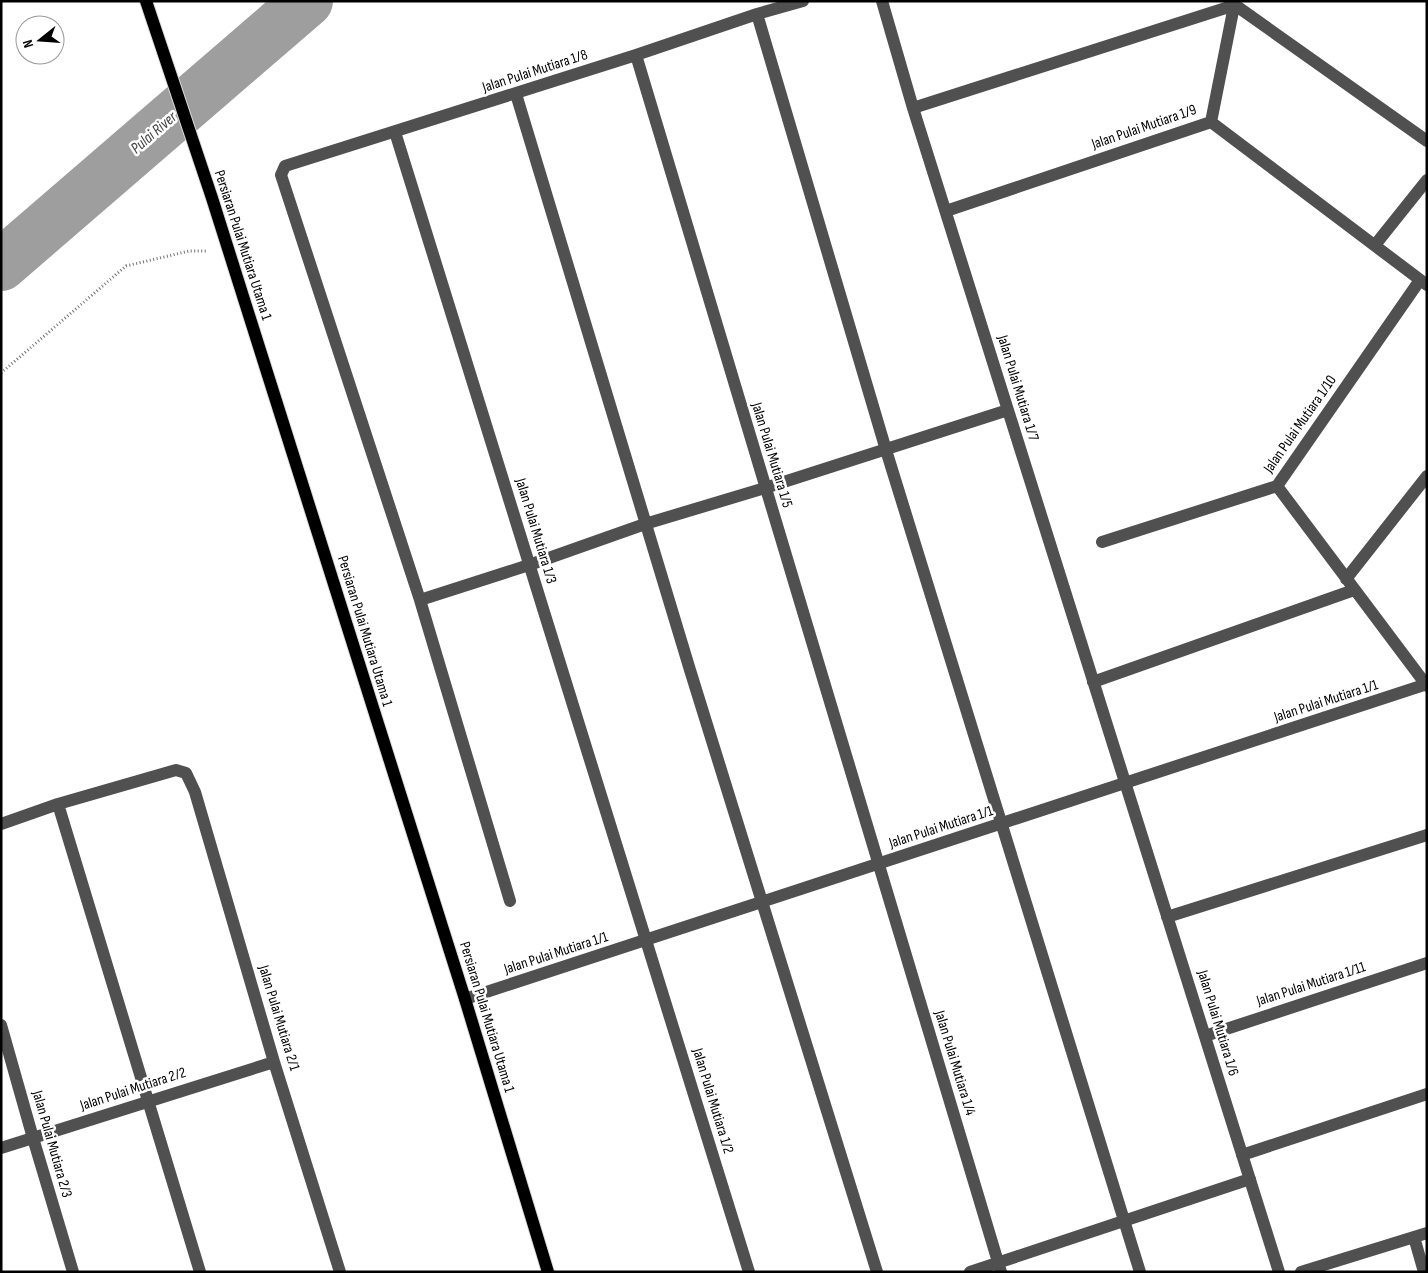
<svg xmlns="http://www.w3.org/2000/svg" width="1428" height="1273" viewBox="0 0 1428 1273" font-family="'Sofia Sans Condensed',sans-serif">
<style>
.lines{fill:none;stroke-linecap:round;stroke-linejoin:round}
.river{stroke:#9e9e9e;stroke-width:52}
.major-casing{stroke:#dbdbdb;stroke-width:14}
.path{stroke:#727272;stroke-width:3;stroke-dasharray:1 2.5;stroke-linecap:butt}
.minor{stroke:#505050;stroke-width:12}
.major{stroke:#000;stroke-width:12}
.labels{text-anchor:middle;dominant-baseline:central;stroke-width:5;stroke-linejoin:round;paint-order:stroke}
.street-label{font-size:15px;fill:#000;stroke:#fff}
.water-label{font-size:16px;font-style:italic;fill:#3f3f3f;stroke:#fff}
</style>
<rect width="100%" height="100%" fill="#fff"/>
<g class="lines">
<path class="river" d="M1,265l306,-264"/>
<g class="major-casing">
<path id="major" d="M146,1l66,197 253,801 83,273"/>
</g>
<path class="path" d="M1,373l125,-107 63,-15h19"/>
<path class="minor" d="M882,1l31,107 366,1164
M757,14l129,436 254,822
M636,55l365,1217
M516,94l174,576 187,602
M913,108l322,-103 192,136
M1211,122l24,-121
M395,132l354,1140
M946,211l265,-89 216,163
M1375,245l52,-65
M1277,486l150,200
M1102,542l175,-56 143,-206
M1346,579l81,-103
M420,600l109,-35 116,-41 120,-36 243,-78
M1093,682l261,-92
M58,804l142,468
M1,824l57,-20 118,-34 10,3 9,19 79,270 66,210
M510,901l-90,-301 -139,-425 4,-9 351,-111 121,-41 46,-13
M1167,917l260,-82
M465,999l962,-315
M1,1025l32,113 40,134
M1205,1036l222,-73
M1,1148l273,-86
M1242,1155l185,-61
M1414,1237l10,35
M970,1272l280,-93
M1301,1272l126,-39"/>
<use href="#major" class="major"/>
</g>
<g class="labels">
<g class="street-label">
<text transform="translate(535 71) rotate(-18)">Jalan Pulai Mutiara 1/8</text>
<text transform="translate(1144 127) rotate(-19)">Jalan Pulai Mutiara 1/9</text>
<text transform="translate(243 245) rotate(72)">Persiaran Pulai Mutiara Utama 1</text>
<text transform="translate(1018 388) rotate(73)">Jalan Pulai Mutiara 1/7</text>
<text transform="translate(1300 424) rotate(-55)">Jalan Pulai Mutiara 1/10</text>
<text transform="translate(772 455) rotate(73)">Jalan Pulai Mutiara 1/5</text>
<text transform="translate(536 531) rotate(73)">Jalan Pulai Mutiara 1/3</text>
<text transform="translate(365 631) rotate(73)">Persiaran Pulai Mutiara Utama 1</text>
<text transform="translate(1326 701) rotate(-18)">Jalan Pulai Mutiara 1/1</text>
<text transform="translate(941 827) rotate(-18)">Jalan Pulai Mutiara 1/1</text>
<text transform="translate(556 953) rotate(-18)">Jalan Pulai Mutiara 1/1</text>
<text transform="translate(1311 984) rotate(-18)">Jalan Pulai Mutiara 1/11</text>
<text transform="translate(487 1017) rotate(73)">Persiaran Pulai Mutiara Utama 1</text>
<text transform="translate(279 1018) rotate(73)">Jalan Pulai Mutiara 2/1</text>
<text transform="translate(1218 1023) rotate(73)">Jalan Pulai Mutiara 1/6</text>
<text transform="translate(955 1063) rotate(73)">Jalan Pulai Mutiara 1/4</text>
<text transform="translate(133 1089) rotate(-18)">Jalan Pulai Mutiara 2/2</text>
<text transform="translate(713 1101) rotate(73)">Jalan Pulai Mutiara 1/2</text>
<text transform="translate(52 1144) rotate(74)">Jalan Pulai Mutiara 2/3</text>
</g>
<g class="water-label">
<text transform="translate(154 133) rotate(-41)">Pulai River</text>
</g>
</g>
<rect width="1428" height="1273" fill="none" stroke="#000000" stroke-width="5"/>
<g transform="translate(40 40) rotate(253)"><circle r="24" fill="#ffffff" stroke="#999999"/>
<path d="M0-4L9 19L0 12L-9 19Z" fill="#000000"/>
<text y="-8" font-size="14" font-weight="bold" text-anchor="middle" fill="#000000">N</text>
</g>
</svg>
